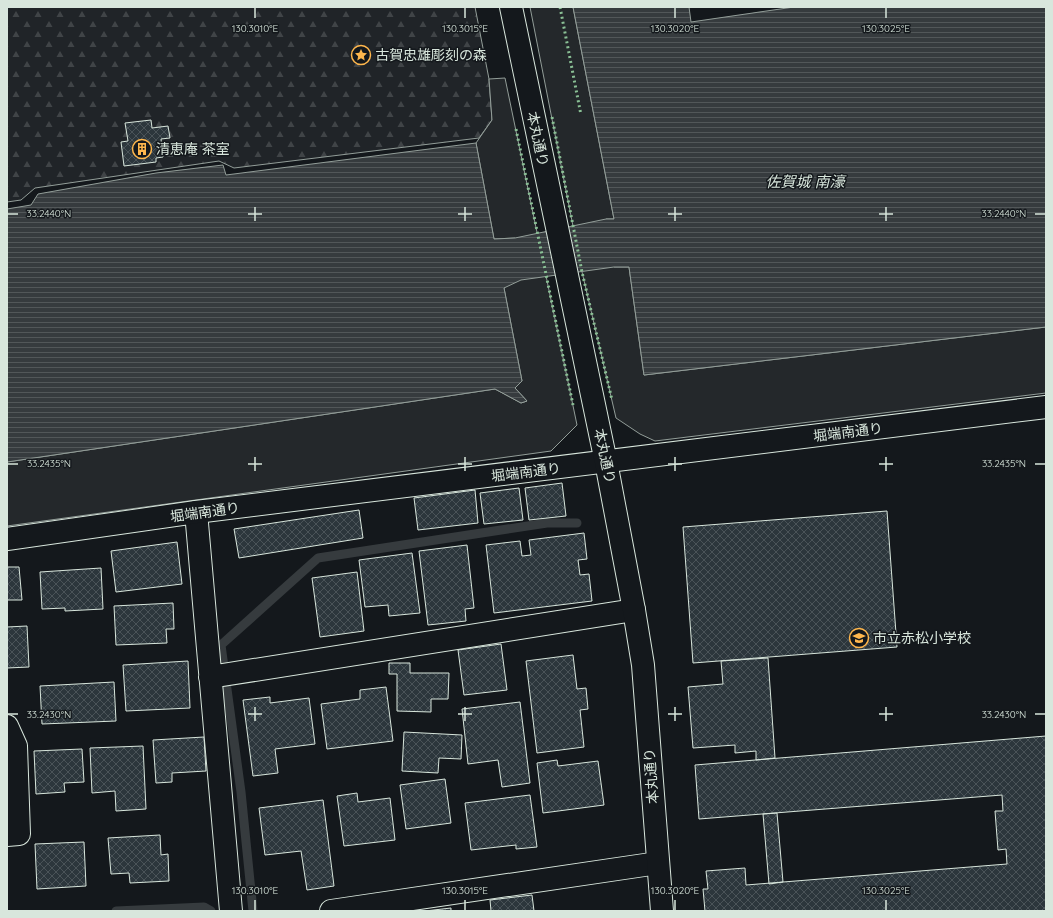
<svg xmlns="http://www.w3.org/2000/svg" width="1053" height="918" viewBox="0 0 1053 918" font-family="Quicksand,'Noto Sans JP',sans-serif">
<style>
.forest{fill:url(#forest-firs);stroke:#939e99}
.parking{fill:#24282b;stroke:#939e99}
.water{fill:url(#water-rules);stroke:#939e99}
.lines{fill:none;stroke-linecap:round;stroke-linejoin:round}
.stream{stroke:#363b3e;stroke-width:9}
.building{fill:url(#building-cross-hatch);stroke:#d8e6dc}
.street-casing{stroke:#d8e6dc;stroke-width:24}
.secondary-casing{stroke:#d8e6dc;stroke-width:24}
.primary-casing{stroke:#d8e6dc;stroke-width:24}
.street{stroke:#14181c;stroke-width:22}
.secondary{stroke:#14181c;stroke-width:22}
.primary{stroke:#14181c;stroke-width:22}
.hedge{stroke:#8ac095;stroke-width:3;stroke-dasharray:2 3;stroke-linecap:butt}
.ticks{fill:none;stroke:#d8e6dc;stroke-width:1.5}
.labels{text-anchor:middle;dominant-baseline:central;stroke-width:3;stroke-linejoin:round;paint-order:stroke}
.poi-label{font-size:14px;fill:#d8e6dc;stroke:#14181c;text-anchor:start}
.street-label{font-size:14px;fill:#d8e6dc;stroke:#14181c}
.water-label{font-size:15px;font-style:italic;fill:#d8e6dc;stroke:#14181c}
.ticks-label{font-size:10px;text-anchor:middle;fill:#d8e6dc;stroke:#14181c;stroke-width:3;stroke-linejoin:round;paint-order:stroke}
</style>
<defs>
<pattern id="forest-firs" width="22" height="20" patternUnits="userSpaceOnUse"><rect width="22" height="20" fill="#202428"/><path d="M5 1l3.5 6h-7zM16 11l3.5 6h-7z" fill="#404447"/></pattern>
<pattern id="water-rules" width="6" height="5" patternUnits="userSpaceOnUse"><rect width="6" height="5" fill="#363b3e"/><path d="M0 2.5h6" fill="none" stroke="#525759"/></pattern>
<pattern id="building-cross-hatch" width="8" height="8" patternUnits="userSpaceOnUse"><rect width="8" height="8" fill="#2c363c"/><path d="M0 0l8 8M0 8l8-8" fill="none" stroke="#4a5358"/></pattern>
</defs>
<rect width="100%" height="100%" fill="#14181c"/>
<path class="forest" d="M7,7h468l14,72 3,41 -13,18 -245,30 -15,-7 -184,27 -14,12 -14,2z"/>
<path class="parking" d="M530,7h43l41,212h-8l8,48h15l15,108 402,-48v66l-391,48 -15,-7 -24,-16 -34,-146z
M505,78l72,347 -26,26 -544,75v-64l488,-73 26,14 6,-2 -12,-13 7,-7 -18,-93 11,-50 -21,1 -18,-96 16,-23 -3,-41z"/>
<path class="water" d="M573,7h116l2,15 103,-15h252v320l-402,48 -15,-108h-15l-93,13 -17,8 18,93 -7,7 12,13 -6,2 -26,-14 -488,73v-253l24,-4 7,-11 118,-21 67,-8 3,10 250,-32 18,96 21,-1 91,-19h8z"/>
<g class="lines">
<path class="stream" d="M116,911l88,-4 7,4
M253,911l-12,-119 -20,-147 97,-87 229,-35h30"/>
</g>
<path class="building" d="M151,120l1,8 16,-2 2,12 -9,1 2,18 -7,1v4l-32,4 -3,-24 7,-1 -3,-18z
M562,483l4,33 -37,4 -4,-32z
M519,488l4,32 -39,4 -4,-31z
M475,490l3,33 -60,7 -4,-32z
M359,510l4,28 -124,20 -5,-29z
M887,511l10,136 -204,16 -10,-136z
M584,533l3,26 -9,1 2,15 9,-1 3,27 -98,12 -8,-68 34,-4 2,15 9,-1 -2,-15z
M177,542l5,42 -66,8 -5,-41z
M467,545l7,63 -9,1 1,12 -38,4 -9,-74z
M412,553l8,60 -31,3 -1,-11 -23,2 -6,-47z
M7,567h12l3,33h-15z
M101,568l2,41 -38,2v-3l-23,1 -2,-37z
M357,572l7,59 -44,6 -8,-59z
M173,603l1,26h-8l1,14 -51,2 -2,-39z
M27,626l2,41 -22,1v-41z
M501,644l6,46 -43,5 -6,-45z
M573,655l4,34 9,-1 2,21 -8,1 4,37 -47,6 -11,-92z
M768,658l7,100 -19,2v-9l-21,2v-8l-42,3 -5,-61 35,-3 -2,-23z
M188,661l2,47 -64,3 -3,-46z
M389,663h21v10h39l-1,26h-17v13l-34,-1v-37h-8z
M114,682l2,39 -74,3 -2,-38z
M386,687l7,54 -66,8 -6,-45 39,-5v-9z
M270,697v6l39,-5 6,46 -40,5 3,24 -25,3 -10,-76z
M520,702l10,81 -28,4 -4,-27 -30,4 -6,-55z
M404,732l58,3 -1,24 -22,-1 -1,15 -36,-2z
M1046,736v175h-341l-2,-22h5l-2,-18 39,-3 1,17 261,-21 -1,-15 -8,1 -3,-39h8l-1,-16 -303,24 -4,-54z
M204,737l2,34 -34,2v9l-16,1 -3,-43z
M143,746l3,63 -30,2 -1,-20 -23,2 -2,-45z
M82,749l2,33 -20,1 1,9 -29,2 -2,-43z
M557,760l1,6 40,-5 6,44 -61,8 -6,-50z
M445,779l6,44 -45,6 -6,-44z
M357,793l1,9 32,-4 5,42 -51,6 -7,-50z
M530,795l7,52 -21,2v-4l-45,5 -6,-47z
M323,800l11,86 -27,4 -6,-39 -36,4 -6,-47z
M777,813l6,69 -14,2 -6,-70z
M160,835l1,20 7,-1 1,27 -39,2 -1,-10 -18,1 -3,-36z
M84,842l2,44 -49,3 -2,-45z
M532,895l2,16h-43l-1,-11z
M451,908v3h-26z"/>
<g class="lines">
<g class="street-casing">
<path id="street" d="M196,512l35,399
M210,677l424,-67
M7,726l9,20 3,88 -12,1
M331,911l327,-48"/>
</g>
<g class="secondary-casing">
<path id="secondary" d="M7,539l189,-27 850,-105"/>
</g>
<g class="primary-casing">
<path id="primary" d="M511,7l95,455 28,148 9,55 19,246"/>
</g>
<use href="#street" class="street"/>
<use href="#secondary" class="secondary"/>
<use href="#primary" class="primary"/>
<path class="hedge" d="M560,7l21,108
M552,117l30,155 30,128
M516,129l57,276"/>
</g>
<path class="ticks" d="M255,8v10M465,8v10M675,8v10M886,8v10M255,207v14M465,207v14M675,207v14M886,207v14M8,214h10M248,214h14M458,214h14M668,214h14M879,214h14M1035,214h10M255,457v14M465,457v14M675,457v14M886,457v14M8,464h10M248,464h14M458,464h14M668,464h14M879,464h14M1035,464h10M255,707v14M465,707v14M675,707v14M886,707v14M8,714h10M248,714h14M458,714h14M668,714h14M879,714h14M1035,714h10M255,900v10M465,900v10M675,900v10M886,900v10"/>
<defs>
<g id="sight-ring" transform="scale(1)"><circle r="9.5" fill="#14181c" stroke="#ffb74d" stroke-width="1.5"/><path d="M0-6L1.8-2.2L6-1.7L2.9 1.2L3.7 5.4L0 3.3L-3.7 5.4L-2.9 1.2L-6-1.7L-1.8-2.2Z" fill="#ffb74d"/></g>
<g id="building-ring" transform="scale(1)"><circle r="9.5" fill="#14181c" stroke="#ffb74d" stroke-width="1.5"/><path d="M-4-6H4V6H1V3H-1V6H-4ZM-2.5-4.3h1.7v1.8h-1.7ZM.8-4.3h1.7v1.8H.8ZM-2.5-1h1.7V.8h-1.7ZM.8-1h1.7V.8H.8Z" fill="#ffb74d"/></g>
<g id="school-ring" transform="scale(1)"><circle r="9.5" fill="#14181c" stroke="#ffb74d" stroke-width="1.5"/><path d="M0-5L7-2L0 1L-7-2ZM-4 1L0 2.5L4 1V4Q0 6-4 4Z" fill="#ffb74d"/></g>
</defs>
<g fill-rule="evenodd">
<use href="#sight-ring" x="361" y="55"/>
<use href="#building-ring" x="142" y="149"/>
<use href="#school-ring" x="859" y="638"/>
</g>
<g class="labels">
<g class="poi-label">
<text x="375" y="55">古賀忠雄彫刻の森</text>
<text x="156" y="149">清恵庵 茶室</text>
<text x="873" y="638">市立赤松小学校</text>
</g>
<g class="street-label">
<text transform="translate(538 139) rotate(78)">本丸通り</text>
<text transform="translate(848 432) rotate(-7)">堀端南通り</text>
<text transform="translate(605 456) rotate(78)">本丸通り</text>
<text transform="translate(526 472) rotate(-7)">堀端南通り</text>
<text transform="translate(205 512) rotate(-8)">堀端南通り</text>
<text transform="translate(651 776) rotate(-94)">本丸通り</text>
</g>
<g class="water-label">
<text x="805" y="181">佐賀城 南濠</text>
</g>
</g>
<g class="ticks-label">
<text x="255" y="32">130.3010°E</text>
<text x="465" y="32">130.3015°E</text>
<text x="675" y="32">130.3020°E</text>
<text x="886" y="32">130.3025°E</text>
<text x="49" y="217">33.2440°N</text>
<text x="1004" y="217">33.2440°N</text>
<text x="49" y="467">33.2435°N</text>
<text x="1004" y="467">33.2435°N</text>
<text x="49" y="718">33.2430°N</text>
<text x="1004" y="718">33.2430°N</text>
<text x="255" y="894">130.3010°E</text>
<text x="465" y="894">130.3015°E</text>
<text x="675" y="894">130.3020°E</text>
<text x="886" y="894">130.3025°E</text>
</g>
<rect width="1053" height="918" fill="none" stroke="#d8e6dc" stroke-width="16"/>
</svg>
